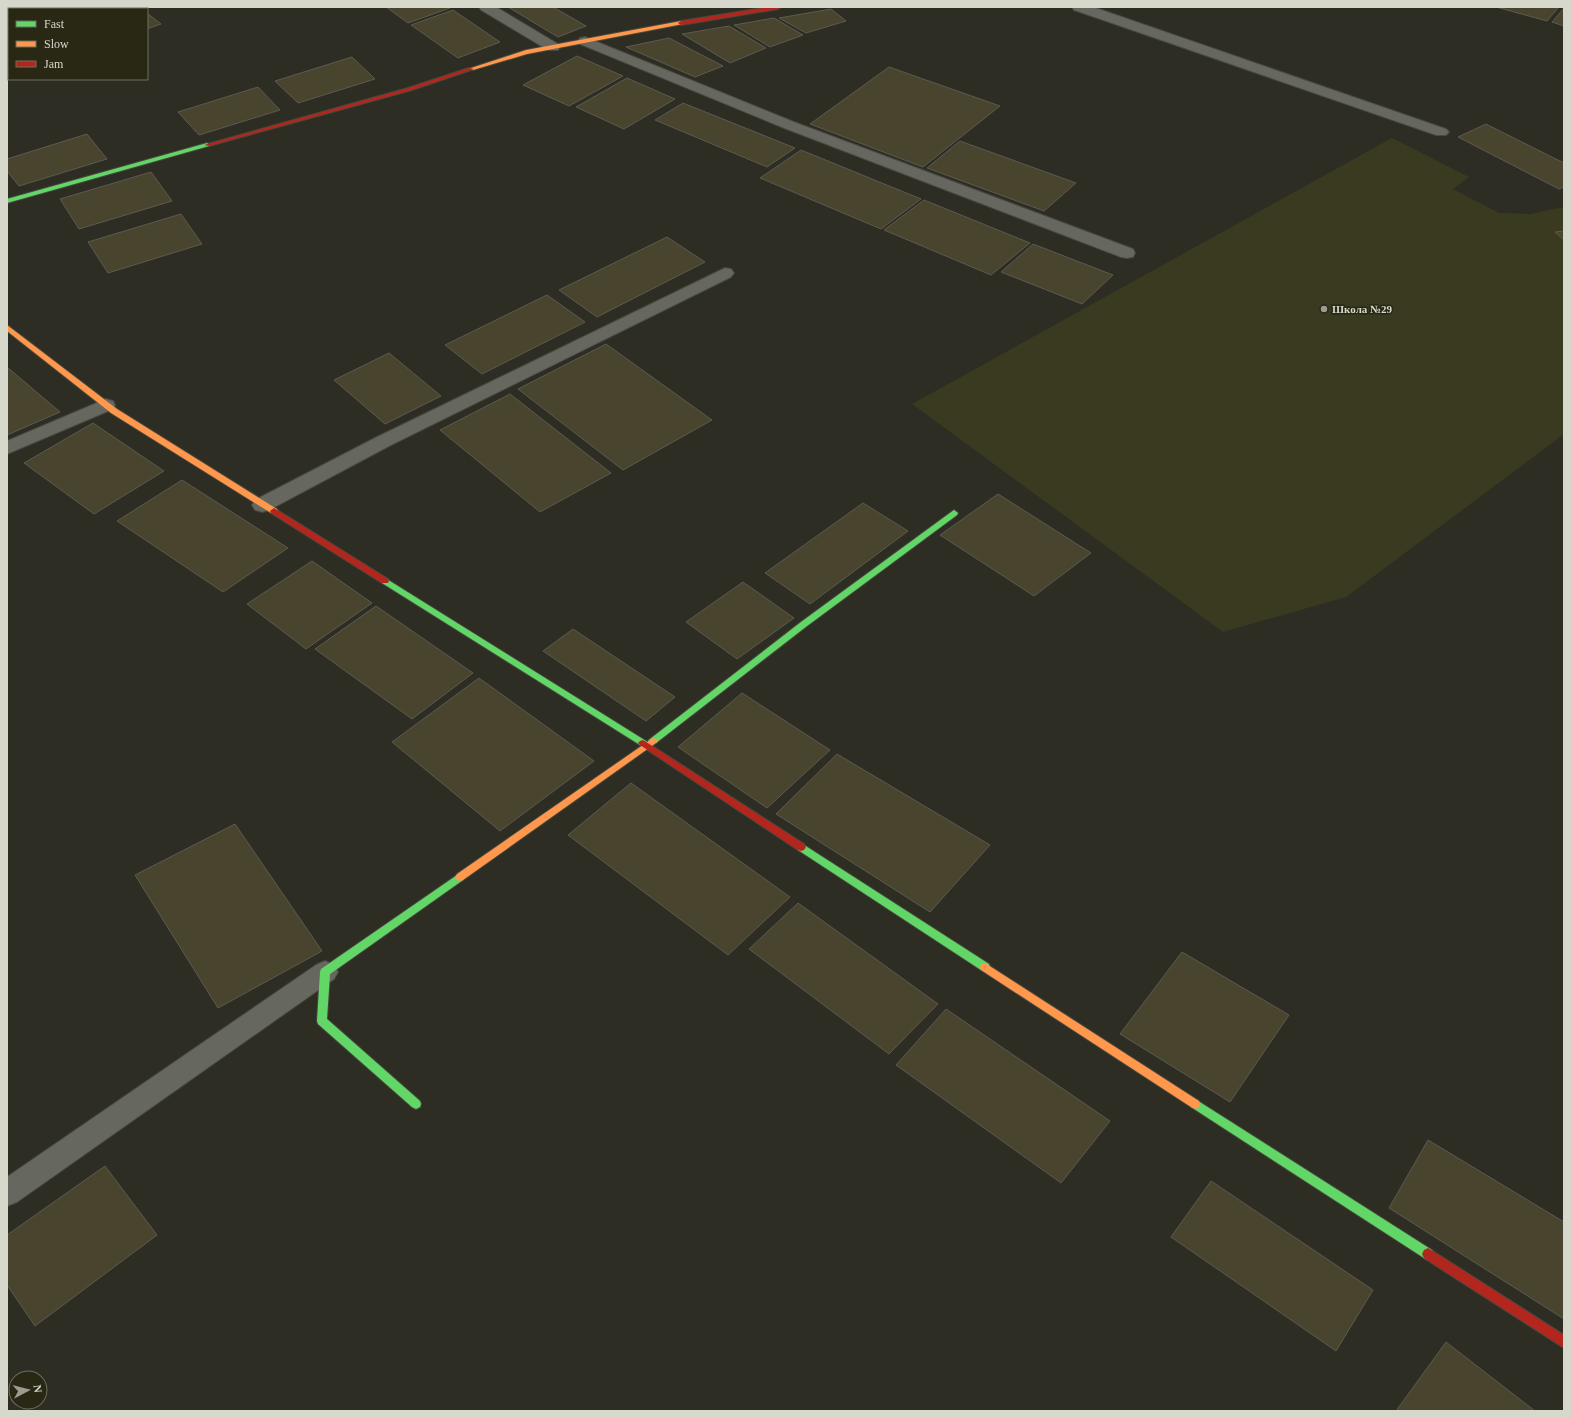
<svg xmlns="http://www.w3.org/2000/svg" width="1571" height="1418" viewBox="0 0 1571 1418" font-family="Georgia,serif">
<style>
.built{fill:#3a3a21}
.building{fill:#48442d;stroke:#5c5b52}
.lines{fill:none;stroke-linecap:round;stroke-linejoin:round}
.street-casing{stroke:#47483f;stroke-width:2}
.fast-casing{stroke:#47483f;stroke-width:2}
.slow-casing{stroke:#47483f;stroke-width:2}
.jam-casing{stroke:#47483f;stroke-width:2}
.street{fill:#66675e;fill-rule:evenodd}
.fast{fill:#63d668;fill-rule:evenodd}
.slow{fill:#ff974d;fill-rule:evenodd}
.jam{fill:#b3261e;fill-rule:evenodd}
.poi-dot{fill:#9c9c91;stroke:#282815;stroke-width:1.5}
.labels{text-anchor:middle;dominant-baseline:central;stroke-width:3;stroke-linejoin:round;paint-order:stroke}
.far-poi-label{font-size:11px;font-weight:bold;fill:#d7d8cc;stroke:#282815;text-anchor:start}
</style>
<rect width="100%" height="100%" fill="#2d2d23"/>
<path class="built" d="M1392,138l77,39 -16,12 46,24 31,1 34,-7v227l-218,163 -123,35 -311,-228z"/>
<path class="building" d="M94,7h45l3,2h-54z
M386,7h63l1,1 -42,15z
M508,7h45l33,19 -28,11z
M1496,7h63l-12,14z
M1564,8v18l-12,-4z
M831,9l15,12 -40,12 -27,-15z
M453,10l47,32 -42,16 -47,-33z
M147,13l14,11 -14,5z
M774,18l29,17 -33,12 -36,-22z
M729,26l37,22 -36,15 -48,-29z
M7,30h2v26l-2,1z
M669,38l54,28 -28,11 -69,-30z
M577,56l46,20 -54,30 -46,-21z
M352,57l23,22 -77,24 -23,-22z
M889,67l111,39 -77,61 -113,-43z
M627,78l48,21 -51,30 -48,-22z
M258,87l22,23 -81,25 -21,-23z
M683,103l112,45 -28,19 -112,-47z
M1486,124l78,39v24l-5,2 -101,-52z
M87,134l20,25 -88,27 -12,-15v-12z
M960,141l116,42 -32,28 -117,-43z
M801,150l120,49 -40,30 -121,-51z
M151,172l21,29 -93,28 -19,-30z
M924,200l106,43 -39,32 -107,-45z
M181,214l21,30 -94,29 -20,-31z
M1564,231v9l-9,-8z
M667,237l38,25 -108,55 -38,-27z
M1033,244l80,31 -31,29 -81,-32z
M547,295l38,27 -103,52 -37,-29z
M606,344l106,76 -89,50 -105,-81z
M389,353l52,43 -56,28 -51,-44z
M7,367l53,45 -53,23z
M510,394l101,79 -71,39 -100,-82z
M93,423l71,48 -70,43 -70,-51z
M182,480l106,68 -65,44 -106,-71z
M998,494l93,59 -57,43 -94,-61z
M863,503l45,28 -98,73 -45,-31z
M312,561l60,42 -66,46 -59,-45z
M743,582l51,36 -57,41 -51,-37z
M376,606l97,67 -61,46 -97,-70z
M573,629l102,68 -29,24 -103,-70z
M479,678l115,83 -94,70 -108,-89z
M742,693l88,57 -63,58 -89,-61z
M837,754l153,91 -60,67 -154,-98z
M631,783l159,114 -62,58 -160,-120z
M235,824l87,127 -104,57 -83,-133z
M798,903l140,101 -49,50 -140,-105z
M1182,952l107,63 -59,87 -110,-68z
M946,1009l164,112 -49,62 -165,-118z
M1428,1140l136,82v97l-175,-111z
M105,1166l52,69 -122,91 -28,-41v-50z
M1211,1181l162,109 -37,61 -165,-114z
M1446,1342l89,69h-139z"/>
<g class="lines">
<g class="street-casing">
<path id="street" d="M59,7h19l-1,2h-19z
M479,7h17l62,37 2,3 -2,3h-10l-67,-40z
M1072,7h21l353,122 3,3 -3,3h-10l-362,-125z
M7,20h2v9h-2z
M585,37l209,85 339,127 2,4 -2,4 -6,1 -6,-1 -337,-129 -204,-84 -2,-3 2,-3z
M725,268l6,1 3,4 -3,4 -340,168 -122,65 -7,2 -7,-2 -3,-5 3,-5 122,-63z
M106,399l7,2 2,4 -2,4 -106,45v-13z
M325,961l9,4 4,7 -4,7 -317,223 -10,4v-29l309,-212z"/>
</g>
<g class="fast-casing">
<path id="fast" d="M207,143l3,2 -1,1 -202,57v-4z
M954,510l4,3 -1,2 -150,111 -151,117h-6l-2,-2 2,-2 151,-117z
M385,578l261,163 2,2 -2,2h-6l-258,-162 -1,-2z
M801,843l188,121 1,3 -1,3 -4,1 -4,-1 -183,-120 -2,-3 2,-3z
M460,873l3,1 2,3 -2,3 -133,94 -3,45 93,82 1,3 -1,3 -4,2 -4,-2 -94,-83 -1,-3 3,-49 1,-3z
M1195,1099l237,151 2,4 -2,4 -4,2 -4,-2 -233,-151 -1,-3 1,-3z"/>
</g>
<g class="slow-casing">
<path id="slow" d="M681,21l2,1v2l-156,30 -54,16 -5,-1 58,-19z
M7,325l110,84 160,100 1,2 -1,2h-6l-160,-100 -104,-82z
M653,738l3,1 2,2 -2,2 -193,137 -3,1 -3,-1 -2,-3 2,-3z
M985,963l214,138 1,3 -1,3 -4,2 -4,-2 -210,-137 -1,-3 1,-3z"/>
</g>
<g class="jam-casing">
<path id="jam" d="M768,7h13l-3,2 -97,16 -3,-2 3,-2z
M469,68l5,1 -62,21 -203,56 -5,-1 204,-57z
M274,508l114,71 1,2 -1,2h-6l-111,-70 -1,-2z
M643,740l161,104 2,3 -2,3 -3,1 -3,-1 -158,-105 -2,-2 2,-2z
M1428,1248l136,87v13l-140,-90 -2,-4 2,-4z"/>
</g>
<use href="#street" class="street"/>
<use href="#fast" class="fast"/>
<use href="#slow" class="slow"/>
<use href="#jam" class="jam"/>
</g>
<circle class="poi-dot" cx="1324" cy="309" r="4"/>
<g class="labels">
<g class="far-poi-label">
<text x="1332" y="309">Школа №29</text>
</g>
</g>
<rect width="1571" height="1418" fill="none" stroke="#d7d8cc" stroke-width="16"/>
<rect x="8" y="8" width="140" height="72" fill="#282815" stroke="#6e6e5e"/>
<rect x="16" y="21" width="20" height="6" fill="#63d668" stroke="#6e6e5e"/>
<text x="44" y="28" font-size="12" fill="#d7d8cc">Fast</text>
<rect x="16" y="41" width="20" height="6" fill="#ff974d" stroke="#6e6e5e"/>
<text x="44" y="48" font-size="12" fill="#d7d8cc">Slow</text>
<rect x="16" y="61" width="20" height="6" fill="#b3261e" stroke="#6e6e5e"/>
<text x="44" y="68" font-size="12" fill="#d7d8cc">Jam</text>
<g transform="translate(28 1390) rotate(83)"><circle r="19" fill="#282815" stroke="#6e6e5e"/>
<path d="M0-3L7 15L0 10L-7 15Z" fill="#9c9c91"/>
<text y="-6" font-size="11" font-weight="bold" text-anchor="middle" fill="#d7d8cc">N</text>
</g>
</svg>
